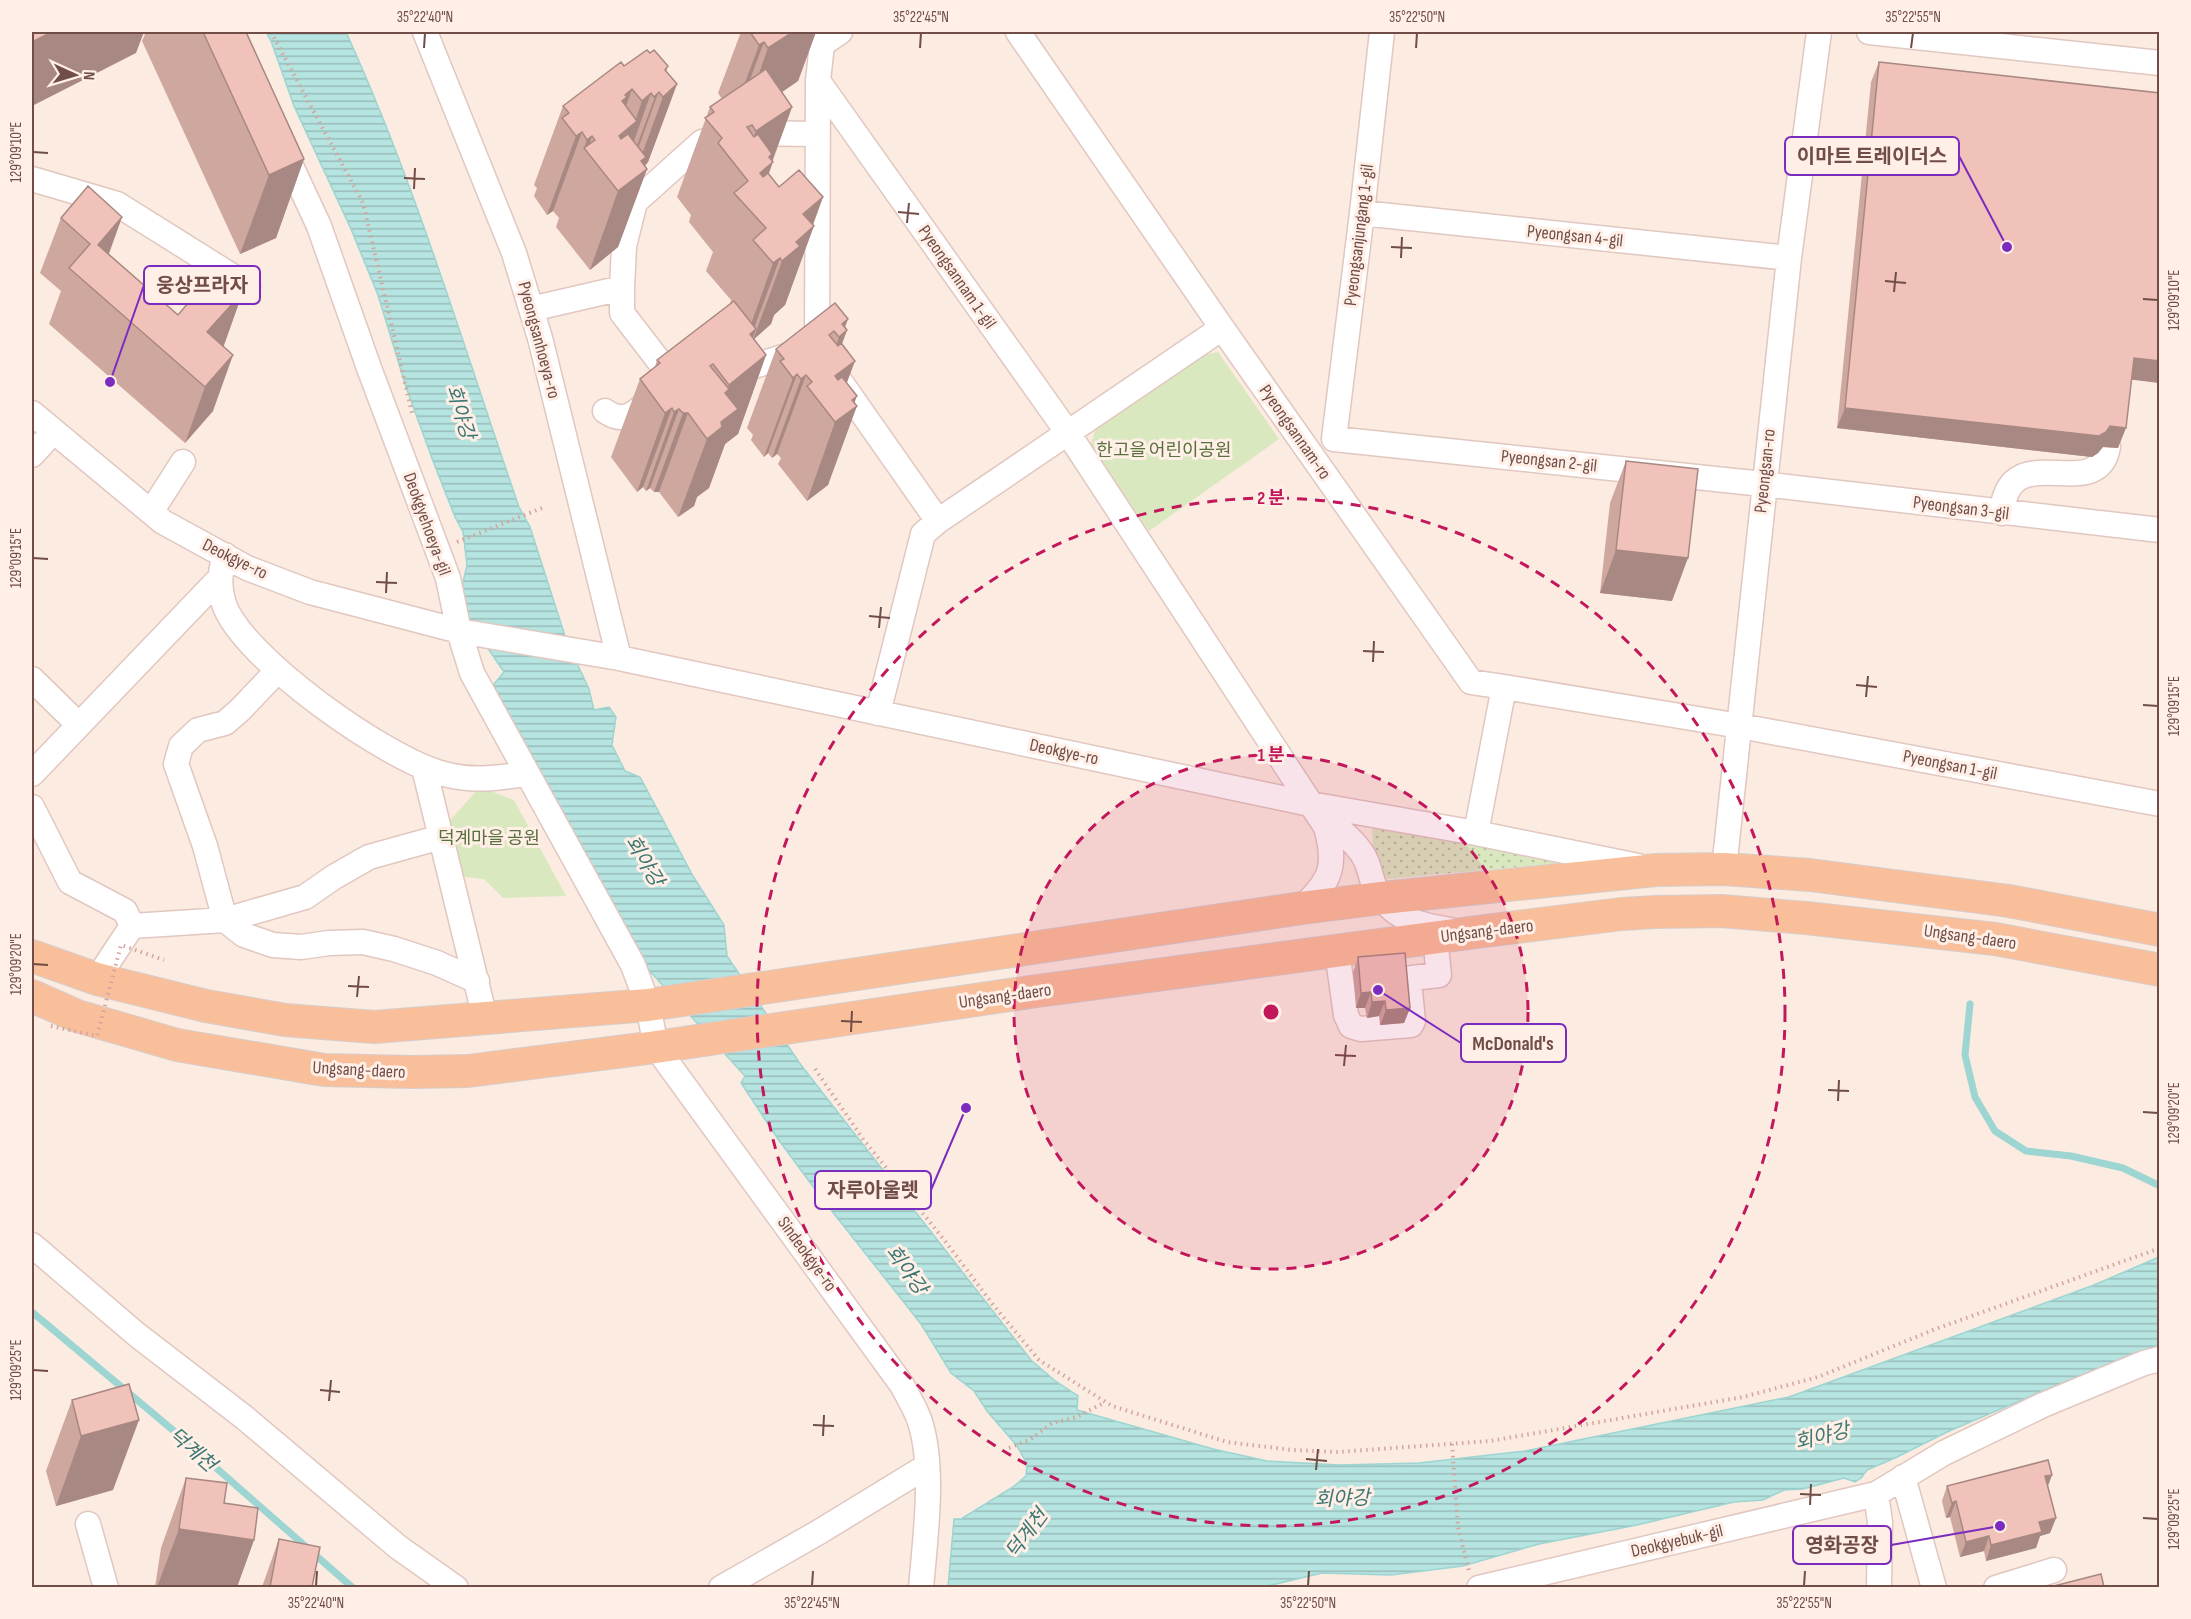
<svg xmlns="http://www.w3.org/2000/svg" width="2191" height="1619" viewBox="0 0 2191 1619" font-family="'Sofia Sans Condensed','Noto Sans KR',sans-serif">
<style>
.grass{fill:url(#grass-dots)}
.park{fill:#dae8c0}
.water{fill:url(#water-rules);stroke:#9cd5d1;stroke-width:1.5}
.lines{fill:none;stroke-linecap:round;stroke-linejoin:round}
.stream{stroke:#9cd5d1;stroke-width:7}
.minor-casing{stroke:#e1c7c0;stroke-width:27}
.major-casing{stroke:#d7cdcc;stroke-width:34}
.path{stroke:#d4a59c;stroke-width:4;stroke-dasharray:1.5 4.5;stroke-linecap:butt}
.minor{stroke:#fff;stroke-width:24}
.major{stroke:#f9bf9a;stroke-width:32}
.path-bridge{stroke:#d4a59c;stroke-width:4;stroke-dasharray:1.5 4.5;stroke-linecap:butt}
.wall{fill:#cea79f}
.shaded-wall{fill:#a88882}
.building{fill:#f0c2b9;stroke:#a88882;stroke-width:1.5}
.ticks{fill:none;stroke:#714d48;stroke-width:2}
.ring{fill:none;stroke:#c2185b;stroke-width:3;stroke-dasharray:10 8}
.labels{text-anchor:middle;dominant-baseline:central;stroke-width:6;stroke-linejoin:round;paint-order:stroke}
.street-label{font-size:18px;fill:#714d48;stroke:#ffefe6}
.park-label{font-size:18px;fill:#59713e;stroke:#ffefe6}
.water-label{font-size:20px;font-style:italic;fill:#3d7773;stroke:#ffefe6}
.centre{fill:#c2185b;stroke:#ffefe6;stroke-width:3}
.ring-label{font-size:18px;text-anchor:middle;font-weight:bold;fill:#c2185b;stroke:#ffefe6;stroke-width:6;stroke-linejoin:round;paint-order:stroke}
.leader{fill:none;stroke:#7b2cbf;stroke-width:2}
.callout-dot{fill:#7b2cbf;stroke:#ffefe6;stroke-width:2}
.callout{fill:#ffefe6;stroke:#7b2cbf;stroke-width:2}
.callout-label{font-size:20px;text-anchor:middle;font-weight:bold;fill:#714d48}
.neatline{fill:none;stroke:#714d48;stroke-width:2}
.ticks-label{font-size:15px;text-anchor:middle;fill:#714d48}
</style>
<defs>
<pattern id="grass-dots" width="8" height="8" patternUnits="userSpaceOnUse" patternTransform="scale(1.5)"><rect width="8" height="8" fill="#dae8c0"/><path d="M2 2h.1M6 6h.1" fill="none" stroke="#b5be9e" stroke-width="1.8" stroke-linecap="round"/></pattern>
<pattern id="water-rules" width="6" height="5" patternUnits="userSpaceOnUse" patternTransform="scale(1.5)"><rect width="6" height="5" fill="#b6e4e0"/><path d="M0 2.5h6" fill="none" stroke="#98bbb8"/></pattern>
</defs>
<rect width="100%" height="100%" fill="#fbebe0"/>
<path class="grass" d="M1373,823l200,39 -186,17c-13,-18 -16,-34 -14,-56z"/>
<path class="park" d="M1218,352l61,87 -130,92 -59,-84 6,-19 106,-73z
M480,787l34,13 52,96 -63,2 -19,-19 -39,-4 -8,-40z"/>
<path class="water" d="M266,32h80c70,153 118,316 173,475l11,20 37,115 22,47 5,21 15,-3 7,10 -4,28 13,26 15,6 53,99 31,49 3,31 74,109 230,295 23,20 24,16 -1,14 136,39 54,12 73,4 79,-2 106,-12 264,-54 305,-112 65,-28v88l-114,45 -98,42 -52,26 -28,12 -6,8 -6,4 -11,-4 -41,11 -19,1 -21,10 -29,2 -97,23 -98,19 -76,22 -72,9 -69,-2 -63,15 -311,-1 6,-68h7l52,-32 13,-11 1,-12 -10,-18 -30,-35 -13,-20 -23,-18 -30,-49 -101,-128 -42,-57 -37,-56 4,-7 -98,-108 -158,-278 15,-18 -46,-68 9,-39 -4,-33 -8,-15 -22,-56 -27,-74 -28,-92 -27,-66 -57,-123 -23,-65z"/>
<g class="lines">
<path class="stream" d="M1970,1004l-5,51 10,42 20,34 31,20 45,5 52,12 37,18
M32,1312l142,119 179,157"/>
<g class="minor-casing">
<path id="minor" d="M425,32l89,221 26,85 79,320
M840,32l-18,12 -4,37 250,352 258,394c11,40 5,53 -24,81
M1018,32l204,296 249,354 33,5 -28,146
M1869,32l291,31
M284,151l35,75 50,142 79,210 11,53 13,42 161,292 15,40 8,42 246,338c6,12 14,24 18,37 15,46 5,118 1,166
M32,179l85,25 131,82
M1362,213l427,45
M622,288l2,-42 11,-44 67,-60 32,-9 83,1
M531,309l91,-21v25l50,65h7
M817,349l1,-268
M732,373l70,-22
M837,377l101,144
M605,411c20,14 30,2 46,-12
M32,413l131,109 84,46 63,24 149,39 160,27 691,146 166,29 162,33
M1334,439l429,45 397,46
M1334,439l28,-226 20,-181
M32,455l21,-23
M151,512l32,-50
M2002,513c6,-79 95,-6 106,-66
M225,555c-5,18 -7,31 -1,49 18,54 165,157 220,170 30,8 52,4 82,0
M277,671l-37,39 -15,13 -27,7 -17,16 -5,18 29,82 20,74 19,15 29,10 28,2 28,-4 34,-1 31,7 43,14 40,18
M32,679l47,46
M1504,687l236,39 420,78
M878,713l45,-179 15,-13 284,-193
M424,768l61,250
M32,774l186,-194
M32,807l38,75 55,29 7,15
M1323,816c13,11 30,23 40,39 6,9 7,20 11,30 17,34 41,39 76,45
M1724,869l65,-611 30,-226
M132,926l93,-6 80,-23 29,-20 35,-20 72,-20
M1337,951l9,64 5,11 10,3 50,-4 2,-4 -4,-40 3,-3 27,-3 -4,-37
M97,979l35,-53
M32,1245l104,89 109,84 153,129 58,41
M1903,1477l31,111
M1876,1494l4,28 -1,66
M88,1524l18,64
M721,1588l98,-56 108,-66
M1479,1588l397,-94 68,-41 99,-48 101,-42 16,-4
M1996,1588l58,-18"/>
</g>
<g class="major-casing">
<path id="major" d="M32,956l65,23 109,27 79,14 89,7 274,-22 654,-97 80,-10 274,-28 68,-1 86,6 199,26 151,29
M32,996l45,20 100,29 147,25 88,2 56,-1 188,-24 374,-55 439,-59 153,-19 34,-2 65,-1 85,7 189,21 165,31"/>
</g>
<path class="path" d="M271,32l92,171 49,210
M457,542l85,-34
M815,1069l48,70 82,102 49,65 45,54 73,46 115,36 65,8 46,2 152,-11 253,-44 75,-20 115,-47 227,-82
M1452,1444l6,83 11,44
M1009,1448l22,-9 21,-16 25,-6 28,-15"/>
<use href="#minor" class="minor"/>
<use href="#major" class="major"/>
<path class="path-bridge" d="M51,1026l46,10 24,-91 43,15"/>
</g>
<path class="wall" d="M146,32h100l58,127 -28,79 -36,16 -98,-213z
M741,32h75l-18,49 -16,11 10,15 -24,67 11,13 44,10 -38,108 -11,10 -3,9 -17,15 12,16 -28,79 -13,10 -16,44 -12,9 -3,9 -16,11 -19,-25h-5l-4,-4 -4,3 -3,-4 -6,5 -26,-35 29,-78 15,-12 2,-7 73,-56 1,-4 -25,-29 7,-19 -24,-30 2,-7 -14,-18 33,-90 12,-8 -4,-6z
M650,53l27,31 -29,78 -3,4 2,3 -29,78 -28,23 -34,-43 3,-9 -6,-7 -6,4 -13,-19 3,-8 -3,-3 29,-79 61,-40z
M1879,62l281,31v290l-29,-4 -13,69 -15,-1 -5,6 -6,4 -255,-29 34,-346z
M122,217l-13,37 69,61 45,31 -10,65 -28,32 -136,-119 12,-33 -21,-18 21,-55z
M848,319l-3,8 2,3 -5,14 5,39 7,20 -26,82 -21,16 -29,-37 3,-6 -4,-4 -5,4 -4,-5 -4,4 -13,-17 2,-5 -6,-7 29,-79z
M1626,461l46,140 -72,-8 10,-90z
M1358,957l52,51 -6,15 -24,2 -1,-9 -12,2 -2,-10h-9l-3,-36z
M72,1400l41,90 -57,16 -10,-35z
M2052,1475l-4,11 8,32 -6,15 -10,3 -4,12 -50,13 -2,-10 -24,6 -10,-40 -4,1 -4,-17 5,-15z
M186,1478l38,25 30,37 -17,47h-82l6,-39z
M279,1539l33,48h-50z"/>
<path class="shaded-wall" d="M52,32h92l-8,21 -104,53v-64z
M793,32h23l-18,49 -55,38 25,-71z
M764,42l-26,70 -5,3 26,-70z
M668,66l-38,105 -4,4 39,-105z
M677,84l-29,78 -6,7h5l-29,78 -28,23 28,-79 16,-15 29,-79z
M632,89l-28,79 18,-67 3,-6z
M651,93l-28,79 -4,-36 15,-12 8,-23z
M792,107l-21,57 2,-2 -19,52 -6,-33 -7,-9 15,-41z
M582,132l-29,79 -6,4 29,-79z
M592,136l-5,15 -3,-3 -26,70 29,-78z
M304,159l-28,79 -36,16 29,-79z
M823,197l-12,32 3,-3 -29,79 -11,10 -3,9 -18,16 29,-79 21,-47z
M122,217l-20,55 -4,-27z
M780,258l-27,73 3,-2 -18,49 28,-23 -28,79 -13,10 -16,44 -12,9 -3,9 -16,11 29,-78 18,-46 2,-2 46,-128z
M243,292l-20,56 -16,-16z
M848,319l-6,15 5,-4 -27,73 -3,-5 22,-61 3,-13z
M233,355l-20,56 -28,32 20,-56z
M2134,358l26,3v22l-34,-4z
M855,361l-22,59 2,-44z
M797,374l-29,79 -4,4 29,-79z
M806,375l-29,79 -5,4 29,-79z
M857,396l-5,13 5,-3 -29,79 -21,16 28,-79 17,-22z
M672,408l-29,79 -6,5 28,-79z
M1845,408l265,18 16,2 -8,20 -15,-1 -5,6 -6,4 -255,-29z
M679,409l-29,79 -4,3 28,-79z
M683,413h5l-29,79h-5z
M1616,550l72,8 -16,43 -72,-8z
M1371,992l-6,16h-9l5,-15z
M1385,1001l-6,15 -12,2 5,-16z
M1410,1008l-6,15 -24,2 6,-15z
M139,1420l-26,70 -57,16 25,-70z
M2052,1475l-6,15 -1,-14z
M1956,1501l-6,16 -4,1 6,-15z
M2056,1518l-6,15 -10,3 -4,12 -50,13 5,-16 48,-23z
M179,1529l75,11 -17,47h-80z
M1989,1536l-5,15 -24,6 6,-15z"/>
<path class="building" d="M32,32h20l-20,10z
M203,32h43l58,127 -35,16z
M750,32h43l-25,16 -4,-6 -5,3z
M647,50l3,3 4,-3 14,16 -3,4 12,14 -14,13 -4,-5 -5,5 -3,-4 -9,8 -10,-12 -7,6 2,2 -5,4 15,20 -18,15 2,3 7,-5 18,23 -5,4 6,8 -29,22 -34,-43 11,-8 -3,-4 -5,4 -5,-8 -6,4 -14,-18 7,-5 -6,-7 58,-44 3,4z
M1879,62l281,31v268l-26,-3 -8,70 -16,-2 -4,6 -7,4 -254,-28z
M766,69l26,38 -36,24 -4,-6 -5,2 7,10 4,-3 14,20 -3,3 4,5 -13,11 3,4 5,-4 11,14 20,-17 24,27 -20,17 11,12 -18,16 4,4 -18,15 -2,-3 -7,5 -20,-23 13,-12 -32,-35 14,-12 -30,-38 4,-5 -17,-20 9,-6 -4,-5z
M88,186l34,31 -24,28 80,70 39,-46 26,23 -36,40 26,23 -28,32 -136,-119 21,-24 -29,-26z
M734,301l22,28 -6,5 16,21 -37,30 -16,-21 -3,2 19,23 -4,4 13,16 -17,13 1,5 -15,12 -19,-26h-5l-4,-4 -5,3 -2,-4 -7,5 -25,-34 20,-16 -3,-3z
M835,303l13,16 -6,5 5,6 -8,7 -5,-6 -5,4 9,11 3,-3 14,18 -20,15 3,4 4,-3 15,19 -5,4 5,6 -22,16 -28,-36 5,-4 -6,-7 -5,4 -4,-5 -4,4 -13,-17 4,-2 -8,-10z
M1626,461l72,8 -10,89 -72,-8z
M1405,953l5,55 -24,2 -1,-9 -13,1 -1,-10 -10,1 -3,-36z
M129,1384l10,36 -58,16 -9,-36z
M2048,1460l4,15 -7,1 11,42 -17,4 3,10 -51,13 -2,-9 -23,6 -10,-41 -4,2 -5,-17z
M186,1478l41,5 -3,20 34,5 -4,32 -75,-11z
M279,1539l41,8 -8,40h-42z
M2101,1574l3,13h-54z"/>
<path class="ticks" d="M424,48l1,-15M920,48l1,-15M1416,48l1,-15M1911,48l2,-15M33,152l15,1M404,178l21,1M414,189l1,-21M898,212l21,2M907,223l2,-20M1391,247l21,1M1401,258l1,-21M1885,281l21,2M1894,292l2,-20M2143,299l15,1M33,558l15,1M376,582l21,1M386,593l1,-21M869,616l21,2M879,628l2,-21M1363,651l21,1M1373,662l1,-21M1856,685l21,2M1866,697l2,-21M2143,705l15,1M33,964l15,1M348,986l21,1M357,997l2,-21M841,1021l21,1M851,1032l1,-21M1335,1055l21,1M1344,1066l2,-21M1828,1090l21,1M1838,1101l1,-21M2143,1112l15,1M33,1370l15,1M320,1390l20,2M329,1401l2,-21M813,1425l21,1M823,1436l1,-21M1306,1459l21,2M1316,1470l2,-21M1800,1494l21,1M1810,1505l1,-21M2143,1518l15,1M316,1586l1,-15M812,1586l1,-15M1308,1586l1,-15M1804,1586l1,-15"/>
<circle cx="1271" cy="1012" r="257" fill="#c2185b" fill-opacity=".12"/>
<g class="ring">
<circle cx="1271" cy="1012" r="257"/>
<circle cx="1271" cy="1012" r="514"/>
</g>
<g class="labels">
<g class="street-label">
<text transform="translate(1359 235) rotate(-83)">Pyeongsanjungang 1-gil</text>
<text transform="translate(1575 236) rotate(6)">Pyeongsan 4-gil</text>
<text transform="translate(957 277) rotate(55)">Pyeongsannam 1-gil</text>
<text transform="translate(539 340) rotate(75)">Pyeongsanhoeya-ro</text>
<text transform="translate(1295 432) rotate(55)">Pyeongsannam-ro</text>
<text transform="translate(1549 461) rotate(6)">Pyeongsan 2-gil</text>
<text transform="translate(1765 471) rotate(-84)">Pyeongsan-ro</text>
<text transform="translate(1961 508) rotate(7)">Pyeongsan 3-gil</text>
<text transform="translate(427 524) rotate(70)">Deokgyehoeya-gil</text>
<text transform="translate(235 559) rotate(26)">Deokgye-ro</text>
<text transform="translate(1064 752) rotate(12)">Deokgye-ro</text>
<text transform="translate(1950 765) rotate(11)">Pyeongsan 1-gil</text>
<text transform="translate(1487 931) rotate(-7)">Ungsang-daero</text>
<text transform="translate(1970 937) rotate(8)">Ungsang-daero</text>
<text transform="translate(1005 996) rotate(-8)">Ungsang-daero</text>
<text transform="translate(359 1070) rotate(3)">Ungsang-daero</text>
<text transform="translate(807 1254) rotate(54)">Sindeokgye-ro</text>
<text transform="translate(1677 1541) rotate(-13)">Deokgyebuk-gil</text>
</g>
<g class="park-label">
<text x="1164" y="450">한고을 어린이공원</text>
<text x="489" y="838">덕계마을 공원</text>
</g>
<g class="water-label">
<text transform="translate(460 412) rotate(73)">회야강</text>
<text transform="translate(644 861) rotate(59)">회야강</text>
<text transform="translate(906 1270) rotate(54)">회야강</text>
<text transform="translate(1822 1437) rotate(-14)">회야강</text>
<text transform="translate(192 1450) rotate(41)">덕계천</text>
<text transform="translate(1342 1499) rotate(-2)">회야강</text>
<text transform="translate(1027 1534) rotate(-53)">덕계천</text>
</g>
</g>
<circle cx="1271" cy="1012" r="9" class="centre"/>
<g class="ring-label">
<text x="1271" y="504">2 분</text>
<text x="1271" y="761">1 분</text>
</g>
<path class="leader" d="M2007 247L1959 156M110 382L144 285M1378 990L1461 1043M966 1108L931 1190M2000 1526L1891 1545"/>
<g class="callout-dot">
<circle cx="2007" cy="247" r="6"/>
<circle cx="110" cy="382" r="6"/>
<circle cx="1378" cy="990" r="6"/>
<circle cx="966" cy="1108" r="6"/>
<circle cx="2000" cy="1526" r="6"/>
</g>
<g class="callout">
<rect x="1785" y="137" width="174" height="38" rx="6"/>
<rect x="144" y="266" width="116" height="38" rx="6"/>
<rect x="1461" y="1024" width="105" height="38" rx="6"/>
<rect x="815" y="1171" width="116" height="38" rx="6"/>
<rect x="1793" y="1526" width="98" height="38" rx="6"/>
</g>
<g class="callout-label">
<text x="1872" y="163">이마트 트레이더스</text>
<text x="202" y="292">웅상프라자</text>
<text x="1513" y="1050">McDonald's</text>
<text x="873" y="1197">자루아울렛</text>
<text x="1842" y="1552">영화공장</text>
</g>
<rect width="2191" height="1619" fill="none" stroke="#ffefe6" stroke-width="66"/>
<g transform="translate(75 75) rotate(94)" stroke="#ffefe6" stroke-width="4.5" paint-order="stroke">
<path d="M0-4.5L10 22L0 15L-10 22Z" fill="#714d48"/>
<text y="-9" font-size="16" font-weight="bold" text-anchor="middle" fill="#714d48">N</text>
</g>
<rect x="33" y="33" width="2125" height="1553" class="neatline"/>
<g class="ticks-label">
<text x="425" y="22">35°22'40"N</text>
<text x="921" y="22">35°22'45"N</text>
<text x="1417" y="22">35°22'50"N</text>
<text x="1913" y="22">35°22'55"N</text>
<text transform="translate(16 152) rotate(-90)" y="5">129°09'10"E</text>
<text transform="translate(2174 300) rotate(-90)" y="5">129°09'10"E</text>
<text transform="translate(16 558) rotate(-90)" y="5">129°09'15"E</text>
<text transform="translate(2174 706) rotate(-90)" y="5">129°09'15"E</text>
<text transform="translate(16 964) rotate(-90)" y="5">129°09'20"E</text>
<text transform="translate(2174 1113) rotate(-90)" y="5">129°09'20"E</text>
<text transform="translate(16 1370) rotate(-90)" y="5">129°09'25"E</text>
<text transform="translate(2174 1519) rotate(-90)" y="5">129°09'25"E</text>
<text x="316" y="1608">35°22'40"N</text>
<text x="812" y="1608">35°22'45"N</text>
<text x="1308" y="1608">35°22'50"N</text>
<text x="1804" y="1608">35°22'55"N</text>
</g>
</svg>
